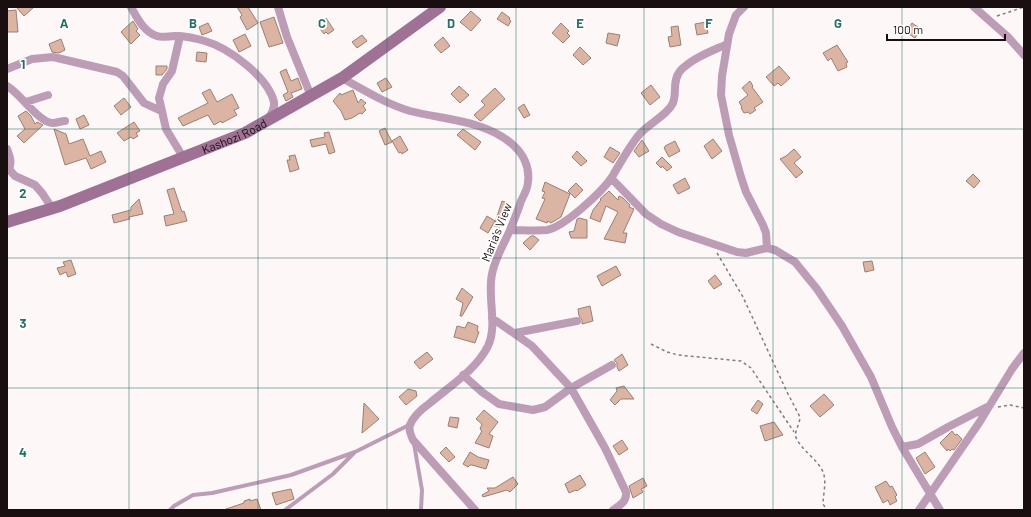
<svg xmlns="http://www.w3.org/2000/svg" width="1031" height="517" viewBox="0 0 1031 517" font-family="Barlow,sans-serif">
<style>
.building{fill:#dcb4a3;stroke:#9a7f74}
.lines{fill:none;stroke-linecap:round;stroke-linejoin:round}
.path{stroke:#847b7d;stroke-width:1.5;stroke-dasharray:3 3;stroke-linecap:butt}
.lane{stroke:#bd9db6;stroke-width:4}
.street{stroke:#bd9db6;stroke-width:8}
.secondary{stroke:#9e7195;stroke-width:12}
.grid{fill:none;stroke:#296f65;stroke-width:1;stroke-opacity:0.55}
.labels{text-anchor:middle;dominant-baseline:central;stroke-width:3.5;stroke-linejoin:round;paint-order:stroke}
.street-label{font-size:12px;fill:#190e10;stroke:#fff}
.grid-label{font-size:13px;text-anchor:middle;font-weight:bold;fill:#296f65;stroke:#fff;stroke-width:3.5;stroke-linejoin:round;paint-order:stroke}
</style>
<rect width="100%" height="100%" fill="#fef7f8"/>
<path class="building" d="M16,7h18l-10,9z
M237,7h11l10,16 -11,7 -7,-13 2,-2z
M16,10l2,22h-11v-21z
M471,11l10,9 -10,11 -11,-9z
M502,12l8,6 -1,1 2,2 -3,5 -11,-7z
M274,17l9,26 -14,4 -9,-25z
M326,18l8,12 -6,4 -2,-2 -2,2 -7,-9z
M133,21l5,8 -2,2 4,4 -9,9 -10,-12z
M706,22l2,11 -11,2 -2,-11z
M208,23l4,8 -10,4 -3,-8z
M561,23l8,8 -2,2 3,3 -7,7 -11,-10z
M912,23l9,6 -6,9 -9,-6z
M678,26l3,19 -11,2 -2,-10 4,-1 -1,-9z
M608,33l12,2 -3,11 -11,-3z
M245,34l6,12 -12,6 -6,-12z
M362,35l5,6 -10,7 -5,-6z
M443,37l7,9 -9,7 -7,-8z
M61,39l4,11 -6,3 -7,-1 -3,-8z
M837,45l11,17 -2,1 1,4 -9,4 -7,-13 -3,3 -5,-8z
M580,47l11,11 -8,7 -10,-10z
M197,52l10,1 -1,9 -10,-1z
M156,66h11v3l-5,6h-6z
M779,66l11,12 -9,8 -3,-3 -4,3 -8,-9z
M286,69l5,12 7,-3 4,11 -11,4 2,4 -7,4 -3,-6 5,-3 -8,-20z
M386,78l6,9 -10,5 -5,-9z
M750,81l3,5 -1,1 11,15 -9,6 2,2 -6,4 -2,-2 -4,1 -3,-5 1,-1 -3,-5 9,-7 -6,-7z
M651,85l9,12 -10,8 -9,-12z
M459,86l10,9 -9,8 -9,-9z
M495,88l10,11 -24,22 -2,-1 -5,-5 11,-10 -4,-4z
M210,89l7,13 15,-8 7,14 -5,2 3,5 -15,8 -1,-2 -7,4 -6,-10 -25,11 -5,-8 30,-15 -6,-10z
M353,90l5,13 3,-4 5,4 -3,3 3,4 -4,4 -2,-1 -8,5 -7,2 -4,-9 -8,-10 7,-8 1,2z
M124,98l7,9 -10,8 -7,-9z
M524,104l6,11 -6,3 -6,-10z
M26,111l5,5 4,8 2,-2 6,3 -19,18 -7,-7 8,-7 -7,-13z
M84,115l5,10 -9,4 -4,-10z
M134,122l6,9 -4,2 2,3 -5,3 -2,-2 -7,4 -7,-8z
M385,128l7,14 -7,3 -6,-14z
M54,129l12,5 3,10 14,-5 7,17 11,-5 5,11 -15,7 -5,-11 -21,7z
M463,129l18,13 -6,8 -18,-15z
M329,132l6,20 -6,2 -3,-10 -14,3 -2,-7 15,-3 -1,-4z
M400,136l8,14 -6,4 -1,-2 -2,1 -7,-12z
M713,139l9,12 -10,8 -8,-13z
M642,140l7,11 -10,6 -5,-6z
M675,141l5,10 -11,6 -5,-9 1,-1v-1z
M610,147l10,6 -7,10 -9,-6z
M794,149l7,8 -7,6 9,9 -7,6 -16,-19 6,-3z
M577,151l10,10 -6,5 -9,-9z
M295,155l4,14 -9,3 -3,-12h3l-1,-4z
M662,157l10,10 -5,4 -5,-5 -1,2 -5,-5z
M973,174l7,7 -6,7 -8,-7z
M685,178l5,10 -12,6 -5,-9z
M545,182l25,12 -9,23 -10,6 -3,-2 -1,2 -11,-4 9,-20 -3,-1 3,-6 -3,-1z
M576,183l7,7 -8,8 -7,-7z
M174,188l8,24 2,-1 3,10 -21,5 -2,-10 10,-2 -7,-24z
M609,191l9,9 1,-4 4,2 7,7 -1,2 5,2 -11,24h4l-2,10 -21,-4 14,-27 -12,-6 -6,16 -10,-4 3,-8 8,-10 -1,-1z
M139,199l4,15 -14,3 1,2 -16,4 -2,-8 19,-5v-3z
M502,201l6,2 -8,24 -6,-1z
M487,216l8,5 -7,12 -8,-5z
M579,218l8,2v18h-16l-2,-6 5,-1 3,-12z
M531,236h3l5,4 -9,10 -7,-7z
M71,260l5,14 -8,3 -2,-5 -6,3 -3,-7 8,-2 -2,-4z
M872,261l2,9 -9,2 -2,-10z
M616,266l5,9 -19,11 -5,-10z
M715,275l7,9 -8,5 -6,-8z
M462,288l11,9 -11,19h-2l3,-13 -7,-4z
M590,306l3,15 -11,3v-4l-3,-4 -1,-7z
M468,322l10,4 -1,5 2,1 -4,11 -21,-6 3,-11 8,2z
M427,352l6,7 -13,10 -6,-7z
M622,354l6,11 -9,6 -2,-4v-4l-3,-3z
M624,386l10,13h-13l-6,6 -5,-5 7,-9 -1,-3z
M408,389l8,2 1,5 -11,9 -7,-8z
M824,394l10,11 -14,12 -10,-11z
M758,400l5,4 -6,10 -6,-4z
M364,403l15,16 -17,14z
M484,410l14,12 -9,12 4,2 -4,12 -14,-5 7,-12 -2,-2 2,-5 -6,-5z
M450,417l9,1 -2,10 -9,-2z
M774,422l9,13 -18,6 -5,-15z
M952,431l3,4 2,-1 5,5 -8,11 -2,-1 -2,2 -2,-2 -1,2 -7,-8z
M622,440l6,9 -9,6 -6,-9z
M446,447l9,10 -6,5 -9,-9z
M470,452l8,5 11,3 -3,9 -14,-4h-2l-2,2 -5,-3z
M925,452l10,15 -10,7 -9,-16z
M580,475l6,10 -9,6 -1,-1 -7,3 -4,-9z
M513,477l5,7 -8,8 -3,-2 -24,7 -1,-2 7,-4 -2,-3h8z
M643,478l4,8 -6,3 2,3 -10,6 -4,-12z
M886,481l4,6 2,-1 5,9 -2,2 2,4 -7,4 -2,-5 -5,3 -8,-16z
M291,489l3,10 -18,6 -4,-12z
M250,499v2l7,-2 4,11h-35v-1l18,-6v-2z"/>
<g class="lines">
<path class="path" d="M997,16l27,-9
M717,253l26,44 44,95 12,23 1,4 -5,16c5,15 22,23 28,37 4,10 0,22 0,32l4,6
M651,344l16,8 11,3 63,6 10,7 43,64
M998,407l12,-2 14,3"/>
<path class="lane" d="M414,444l8,46 -1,20
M170,510l4,-4 19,-11 19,-2 79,-18 64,-23 54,-27
M285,510l48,-36 21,-21"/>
<path class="street" d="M131,7c6,11 13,25 26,29 5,2 12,0 18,0 11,0 20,2 30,5 24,7 63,36 69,61 1,7 -3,12 -6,17
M278,7l9,30 24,59
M744,7l-8,8 -7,19 -7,42 -1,19 8,40 12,42 5,15 17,33 3,8 1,15
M974,7l34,30 16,18
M180,36l-8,35 -9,13 -4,14 7,31 17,28
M7,69l25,-10 21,-2 64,15 6,4 21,27 17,8
M342,78c22,12 44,26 68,33 35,9 74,9 102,33 11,9 18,23 16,38 0,6 -4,13 -7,19 -3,10 -7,19 -11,29 -6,14 -15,28 -18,44 -5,24 6,50 -4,72 -12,24 -38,40 -58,57 -7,5 -17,14 -20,22 -2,5 1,10 3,15l62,70
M7,86c14,8 32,37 46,37 4,0 8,-2 12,-2
M26,102l22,-7
M7,149c3,8 5,13 2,20
M7,167l8,9 20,9 7,8 10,15
M611,178l35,36 15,10 17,8 59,20 9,1 21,-5 8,2 20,12 22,27 25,37 29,51 21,50 10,20 38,63
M511,230c11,0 24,1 36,0 17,-3 55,-38 65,-53 8,-14 16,-28 26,-41 9,-12 29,-20 35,-33 4,-10 -1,-22 7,-32 12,-13 32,-20 47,-27
M492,318l40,28 39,42 34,60 21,44c1,10 -6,13 -13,18
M515,333l62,-12
M463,375l19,17 17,12 34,6 12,-3 26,-19 41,-23
M902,447l16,-3 30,-17 39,-20
M919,510l60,-87 33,-54 12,-16"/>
<path class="secondary" id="s1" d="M7,222l53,-16 185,-73 97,-55 98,-71"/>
</g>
<path class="grid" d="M129,7v503M258,7v503M387,7v503M516,7v503M644,7v503M773,7v503M902,7v503M7,129h1017M7,258h1017M7,388h1017"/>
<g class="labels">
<g class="street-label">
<text stroke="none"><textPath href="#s1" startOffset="243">Kashozi Road</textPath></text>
<text transform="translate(496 232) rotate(-68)">Maria's View</text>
</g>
</g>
<g class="grid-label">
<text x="64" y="28">A</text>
<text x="193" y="28">B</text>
<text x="322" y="28">C</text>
<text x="451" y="28">D</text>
<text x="580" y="28">E</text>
<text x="709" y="28">F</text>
<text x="838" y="28">G</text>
<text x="23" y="69">1</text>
<text x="23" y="198">2</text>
<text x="23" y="328">3</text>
<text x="23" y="457">4</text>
</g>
<rect width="1031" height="517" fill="none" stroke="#190e10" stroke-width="16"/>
<path d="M887 34v6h118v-6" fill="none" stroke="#190e10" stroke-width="2"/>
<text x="893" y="34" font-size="12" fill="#190e10" stroke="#ffffff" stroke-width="3" paint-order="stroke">100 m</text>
</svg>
